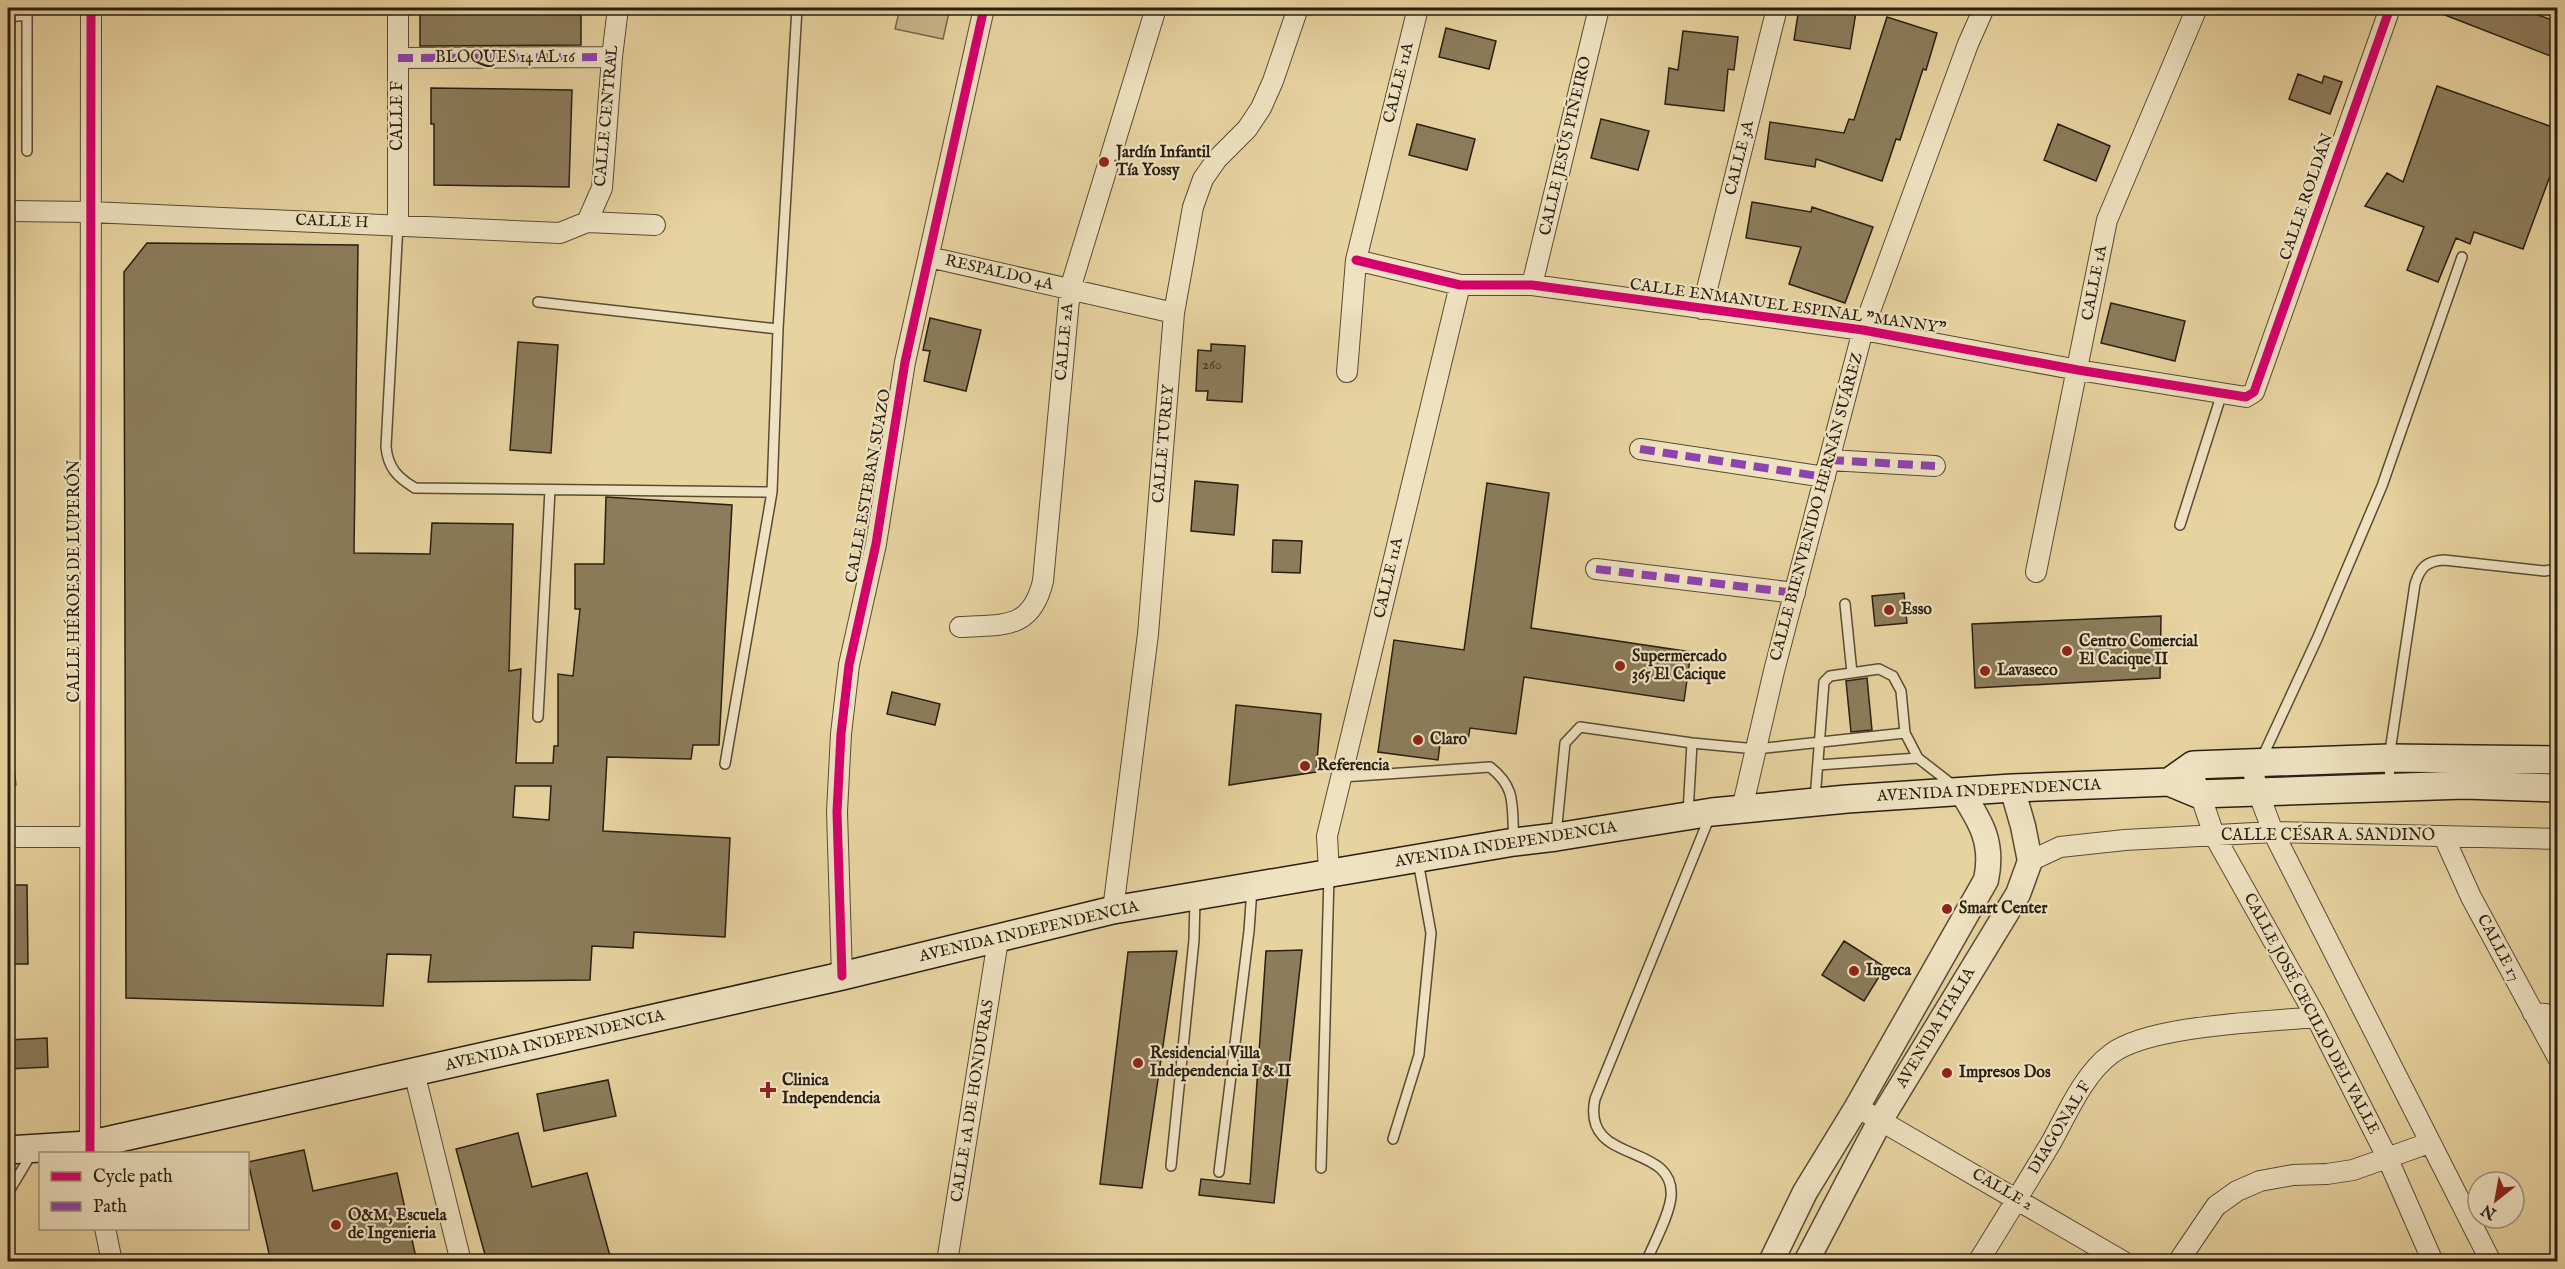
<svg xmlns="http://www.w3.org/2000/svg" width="2565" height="1269" viewBox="0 0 2565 1269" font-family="'IM FELL English',serif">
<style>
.green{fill:#c7b488;stroke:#78694c;stroke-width:1.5}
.building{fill:#8c7c5b;stroke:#2a1e11;stroke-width:1.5;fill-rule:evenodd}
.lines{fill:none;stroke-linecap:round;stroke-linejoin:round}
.service-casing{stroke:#594b35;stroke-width:12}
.minor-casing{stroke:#594b35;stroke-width:22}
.tertiary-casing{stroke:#594b35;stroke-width:27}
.secondary-casing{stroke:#2a1e11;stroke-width:30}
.service{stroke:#efe2c1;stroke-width:9}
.minor{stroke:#efe2c1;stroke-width:20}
.tertiary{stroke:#efe2c1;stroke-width:24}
.secondary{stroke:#efe2c1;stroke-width:27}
.quiet{stroke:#8e44ad;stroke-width:8;stroke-dasharray:15 8;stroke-linecap:butt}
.cycleway-casing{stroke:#efe2c1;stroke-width:13}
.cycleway{stroke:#d6006c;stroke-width:9}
.poi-dot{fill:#8f2418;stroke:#efe2c1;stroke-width:2}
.labels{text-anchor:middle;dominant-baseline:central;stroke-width:4.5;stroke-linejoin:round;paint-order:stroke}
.number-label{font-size:14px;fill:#423624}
.street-label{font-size:16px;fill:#2a1e11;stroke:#efe2c1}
.poi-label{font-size:16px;font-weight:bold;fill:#2a1e11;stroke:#efe2c1;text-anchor:start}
</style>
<rect width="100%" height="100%" fill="#e7d3a0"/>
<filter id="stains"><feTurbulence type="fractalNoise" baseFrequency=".00333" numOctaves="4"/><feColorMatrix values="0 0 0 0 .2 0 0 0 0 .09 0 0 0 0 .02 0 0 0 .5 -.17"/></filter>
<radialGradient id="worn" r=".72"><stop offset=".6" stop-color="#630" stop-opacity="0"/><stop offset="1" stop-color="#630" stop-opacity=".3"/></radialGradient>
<path class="green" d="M900,8h50l-7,31 -48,-10z
M8,717l8,68 -8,-1z"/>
<path class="building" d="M420,8h48v5l113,2v30l-161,1z
M1799,8h26l31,4 -6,37 -56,-9z
M2427,8h91l40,14v37z
M1887,17l50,16 -11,37 -3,-1 -23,71 -4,-1 -14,42 -66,-22 -1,8 -50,-8 5,-37 74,11 5,-14 5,1z
M1446,28l50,13 -7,28 -50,-12z
M1683,31l55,6 -4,33 -6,-1 -4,42 -59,-7 4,-36 9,2z
M2298,74l24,9 2,-7 18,6 -12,32 -41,-15z
M2437,86l121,43v41l-5,-2 -30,81 -49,-17 -4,12 -14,-6 -18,44 -31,-12 17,-43 -59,-21 22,-33 16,9z
M431,88l141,2 -3,97 -135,-2v-61h-3z
M1601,119l48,12 -11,39 -47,-12z
M1417,124l58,15 -8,31 -58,-15z
M2058,124l52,22 -14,35 -52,-21z
M1752,202l59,10 1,-5 61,20 -28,76 -56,-19 12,-37 -55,-9z
M147,243l211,2 -4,308 76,1 2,-31 81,1 -4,147 12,-2 -5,94h37l1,-17h4v-72l15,2 7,-67h-5v-45h29l2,-67 126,8 -13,240h-26l-2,14 -84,-2 -4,74 127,7 -5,99 -91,-5 -1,16 -41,-2 -2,34 -162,2 3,-27 -44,-1 -4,52 -257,-8 -2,-726zM515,786h36l-2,34 -36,-3z
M2111,303l74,18 -10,40 -74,-18z
M930,318l51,12 -15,61 -42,-10 6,-30 -7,-1z
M518,342l40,3 -7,108 -41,-3z
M1211,344l34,2 -3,56 -35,-2 1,-9h-12l2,-41 13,1z
M1195,481l43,4 -4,50 -43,-4z
M1487,483l62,10 -18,135 160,24 -7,49 -160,-24 -8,57 -46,-6 -2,12 -27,-4 -3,24 -60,-8 16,-112 70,10z
M1273,540l29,1 -2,32 -28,-1z
M1904,593l3,30 -32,3 -3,-30z
M2161,616l-1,62 -185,10 -3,-64z
M1867,678l5,52 -21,2 -5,-51z
M892,692l48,12 -5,21 -48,-11z
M1236,705l85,9 -5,58 -87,13z
M8,885h19l1,79h-20z
M1844,941l41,26 -21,34 -42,-26z
M1302,950l-28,253 -75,-8 2,-16 49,5 16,-233z
M1177,951l-35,237 -42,-4 28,-232z
M47,1038l1,29 -40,2v-29z
M608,1080l8,36 -72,15 -7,-37z
M518,1133l14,54 55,-14 23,83 -22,6h-101l-31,-113z
M304,1150l9,41 84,-18 20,89h-146l-23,-100z"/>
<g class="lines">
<g class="service-casing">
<path id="service" d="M8,17l19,-2
M27,151v-143
M398,224l-12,223c2,21 12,31 29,41l357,4
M538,302l240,27
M2180,525l42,-132
M1845,604l7,69
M538,717l12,-227
M2261,760l56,-121 65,-153 80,-229
M725,764l47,-272 6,-163 19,-321
M1818,765l100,-7
M1342,777l148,-10c28,22 21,40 24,72
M2390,786l-1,-28 26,-174c5,-16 11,-23 29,-24l100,11 14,-2
M1815,800l9,-118 6,-6 49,-7 14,7 8,15 4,42 13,25 36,28
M1688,813l4,-70
M1556,835l9,-92 15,-16 112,16 64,6 149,-16
M1393,1139l26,-84 12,-122 -13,-72
M1171,1166l23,-226 1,-41
M1321,1168l8,-292
M1219,1172l30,-241 3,-43
M8,1193l24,-40
M1646,1262c8,-19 23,-46 25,-65 5,-56 -90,-31 -76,-98l115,-283"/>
</g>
<g class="minor-casing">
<path id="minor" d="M398,58l214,-1
M8,211l83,1 469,21 27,-11 68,3
M587,222l15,-34 10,-131 6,-49
M398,224v-216
M929,257l245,56
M1356,260l104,25h72l331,45 215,40 168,27 8,-5 136,-384
M1532,285l67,-277
M1702,309l75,-301
M1347,372l9,-112 62,-252
M1640,449l185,28
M1829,460l106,6
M1596,569l199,24
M2036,572l71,-352 90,-212
M960,627c43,-3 71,4 83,-46l27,-292 86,-281
M2251,762l7,30 15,40 218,430
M2196,782l18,53 102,182 71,140 46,105
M1742,809l32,-138 89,-341 105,-286 16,-36
M8,837h82
M2444,837l27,60 87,161
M2030,861l30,-14 65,-7 148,-8 285,7
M1329,872l-2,-36 133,-551
M1113,910l35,-276 26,-321 19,-106 10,-28 14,-20 30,-30 14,-21 12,-27 25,-73
M842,976l-5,-164 4,-78 8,-69 27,-121 29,-182 79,-354
M2533,1013l25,2
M414,1072l47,190
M1857,1107l267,155
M90,1154l1,-1146
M105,1228l7,34
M947,1262l51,-322
M1978,1262c25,-40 50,-81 74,-121 16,-29 32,-67 59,-87 38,-29 154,-32 205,-37
M2178,1262l38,-56 21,-15 23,-10 33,-6 34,-1 26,-4 76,-27"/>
</g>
<g class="tertiary-casing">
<path id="tertiary" d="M1771,1262l34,-70 52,-85 129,-227c8,-37 -5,-58 -25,-89
M1806,1262l75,-143 137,-225 12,-33 -7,-35 -11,-38"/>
</g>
<g class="secondary-casing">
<path id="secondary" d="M2169,782l24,-17 196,-7 169,2
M8,1150l80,-5 754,-169 271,-66 401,-68 42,-5 156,-25 135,-13 165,-11 157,-6 29,12 266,-9 94,3"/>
</g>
<use href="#service" class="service"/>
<use href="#minor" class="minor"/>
<use href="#tertiary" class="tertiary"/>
<use href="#secondary" class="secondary"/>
<path class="quiet" d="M398,58l214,-1
M1640,449l185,28
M1829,460l106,6
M1596,569l199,24"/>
<g class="cycleway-casing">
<path id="cycleway" d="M1356,260l104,25h72l331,45 215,40 168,27 8,-5 136,-384
M842,976l-5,-164 4,-78 8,-69 27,-121 29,-182 79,-354
M90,1154l1,-1146"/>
</g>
<use href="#cycleway" class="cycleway"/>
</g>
<g class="poi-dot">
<circle cx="1104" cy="162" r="6"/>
<circle cx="1889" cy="610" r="6"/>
<circle cx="2067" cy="651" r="6"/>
<circle cx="1620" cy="666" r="6"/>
<circle cx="1985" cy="671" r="6"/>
<circle cx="1418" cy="740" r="6"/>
<circle cx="1305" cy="766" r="6"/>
<circle cx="1947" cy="909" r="6"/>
<circle cx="1854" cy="971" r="6"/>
<circle cx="1138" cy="1063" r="6"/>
<circle cx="1947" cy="1073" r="6"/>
<path d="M765 1081h6v6h6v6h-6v6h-6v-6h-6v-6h6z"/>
<circle cx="336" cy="1225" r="6"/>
</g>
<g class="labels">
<g class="number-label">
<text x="1212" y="365">260</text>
</g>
<g class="street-label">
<text x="505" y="58">BLOQUES 14 AL 16</text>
<text transform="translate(1399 83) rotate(-76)">CALLE 11A</text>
<text transform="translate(398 116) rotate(-90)">CALLE F</text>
<text transform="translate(607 116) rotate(-85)">CALLE CENTRAL</text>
<text transform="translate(1566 146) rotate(-77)">CALLE JESÚS PIÑEIRO</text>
<text transform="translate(1740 158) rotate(-76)">CALLE 3A</text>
<text transform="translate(2307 197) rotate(-71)">CALLE ROLDÁN</text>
<text transform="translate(332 222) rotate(2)">CALLE H</text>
<text transform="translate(999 273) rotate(13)">RESPALDO 4A</text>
<text transform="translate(2095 283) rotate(-79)">CALLE 1A</text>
<text transform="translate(1788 307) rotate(8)">CALLE ENMANUEL ESPINAL "MANNY"</text>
<text transform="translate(1065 342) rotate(-85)">CALLE 2A</text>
<text transform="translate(1164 444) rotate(-85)">CALLE TUREY</text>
<text transform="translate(869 486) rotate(-80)">CALLE ESTEBAN SUAZO</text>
<text transform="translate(1817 507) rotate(-75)">CALLE BIENVENIDO HERNÁN SUÁREZ</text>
<text transform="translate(1389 578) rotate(-77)">CALLE 11A</text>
<text transform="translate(75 581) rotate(-90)">CALLE HÉROES DE LUPERÓN</text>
<text transform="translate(1989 791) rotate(-3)">AVENIDA INDEPENDENCIA</text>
<text x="2328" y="836">CALLE CÉSAR A. SANDINO</text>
<text transform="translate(1506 845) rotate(-9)">AVENIDA INDEPENDENCIA</text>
<text transform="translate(1029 932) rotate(-13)">AVENIDA INDEPENDENCIA</text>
<text transform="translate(2498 948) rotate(62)">CALLE 17</text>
<text transform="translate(2311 1014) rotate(62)">CALLE JOSÉ CECILIO DEL VALLE</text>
<text transform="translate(1936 1028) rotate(-59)">AVENIDA ITALIA</text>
<text transform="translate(555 1041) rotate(-13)">AVENIDA INDEPENDENCIA</text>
<text transform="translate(973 1101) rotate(-81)">CALLE 1A DE HONDURAS</text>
<text transform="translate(2060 1128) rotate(-59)">DIAGONAL F</text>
<text transform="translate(2002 1190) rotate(30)">CALLE 2</text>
</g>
<g class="poi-label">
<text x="1116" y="153">Jardín Infantil<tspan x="1116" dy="18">Tía Yossy</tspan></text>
<text x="1901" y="610">Esso</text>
<text x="2079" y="642">Centro Comercial<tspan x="2079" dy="18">El Cacique II</tspan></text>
<text x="1632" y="657">Supermercado<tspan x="1632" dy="18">365 El Cacique</tspan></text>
<text x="1997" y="671">Lavaseco</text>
<text x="1430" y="740">Claro</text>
<text x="1317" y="766">Referencia</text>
<text x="1959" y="909">Smart Center</text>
<text x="1866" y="971">Ingeca</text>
<text x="1150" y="1054">Residencial Villa<tspan x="1150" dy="18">Independencia I &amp; II</tspan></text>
<text x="1959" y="1073">Impresos Dos</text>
<text x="782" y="1081">Clinica<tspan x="782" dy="18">Independencia</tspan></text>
<text x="348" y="1216">O&amp;M, Escuela<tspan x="348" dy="18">de Ingenieria</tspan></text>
</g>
</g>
<rect width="2565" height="1269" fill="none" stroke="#e7d3a0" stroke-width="30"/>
<rect x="9" y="9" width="2547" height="1251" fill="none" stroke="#2a1e11" stroke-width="3"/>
<rect x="15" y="15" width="2535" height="1239" fill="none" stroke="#2a1e11" stroke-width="1.5"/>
<rect x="39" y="1152" width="210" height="78" fill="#efe2c1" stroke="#a0947b" stroke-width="1.5"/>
<rect x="51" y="1172" width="30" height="9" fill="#d6006c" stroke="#a0947b" stroke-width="1.5"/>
<text x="93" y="1182" font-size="18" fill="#2a1e11">Cycle path</text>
<rect x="51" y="1202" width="30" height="9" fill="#8e44ad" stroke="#a0947b" stroke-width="1.5"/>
<text x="93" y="1212" font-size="18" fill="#2a1e11">Path</text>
<g transform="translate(2496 1200) rotate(211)"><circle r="28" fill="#efe2c1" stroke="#a0947b" stroke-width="1.5"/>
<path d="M0-4.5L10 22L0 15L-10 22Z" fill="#8f2418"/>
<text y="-9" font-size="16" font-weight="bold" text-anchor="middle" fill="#2a1e11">N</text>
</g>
<rect width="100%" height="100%" filter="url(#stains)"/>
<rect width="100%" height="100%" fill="url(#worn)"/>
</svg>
